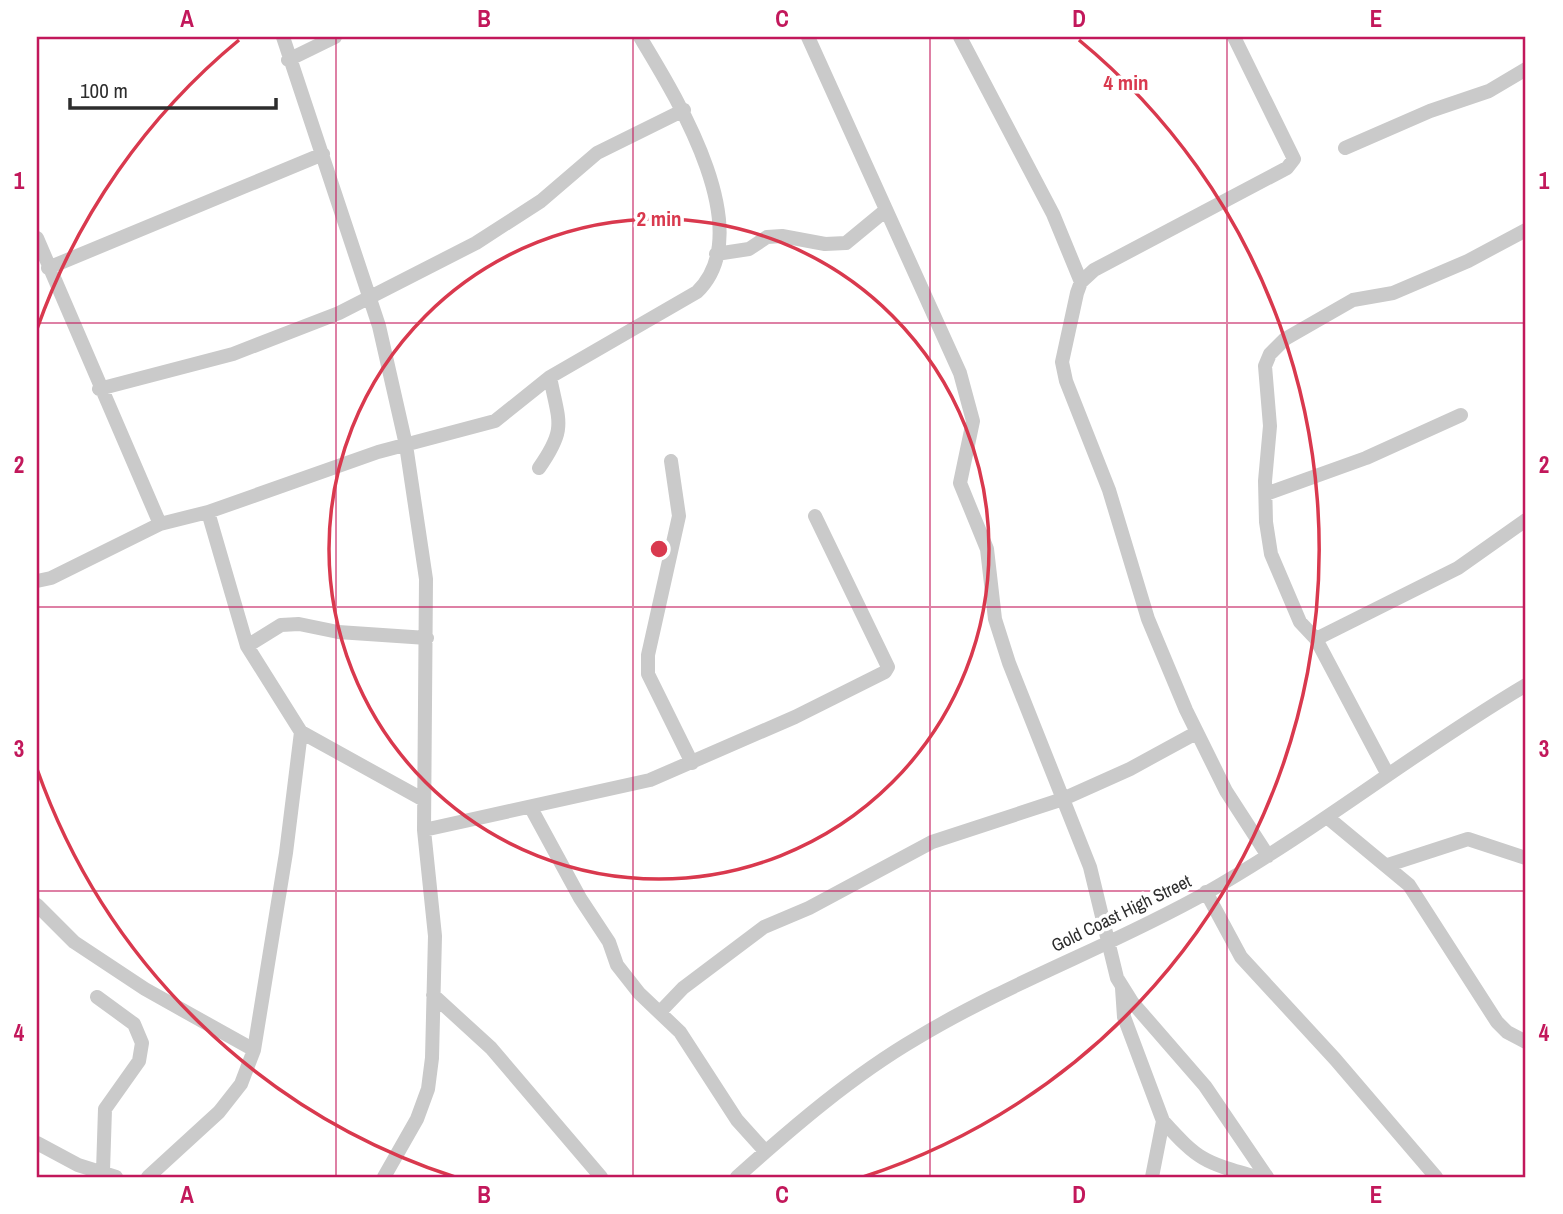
<svg xmlns="http://www.w3.org/2000/svg" width="1563" height="1214" viewBox="0 0 1563 1214" font-family="'Archivo Narrow',sans-serif">
<style>
.lines{fill:none;stroke-linecap:round;stroke-linejoin:round}
.minor{stroke:#cacaca;stroke-width:14}
.grid{fill:none;stroke:#c2185b;stroke-width:2;stroke-opacity:0.55}
.ring{fill:none;stroke:#d9394e;stroke-width:3.5}
.labels{text-anchor:middle;dominant-baseline:central;stroke-width:7;stroke-linejoin:round;paint-order:stroke}
.street-label{font-size:18px;fill:#2d2d2d;stroke:#fff}
.centre{fill:#d9394e;stroke:#fff;stroke-width:3.5}
.ring-label{font-size:21px;text-anchor:middle;font-weight:bold;fill:#d9394e;stroke:#fff;stroke-width:7;stroke-linejoin:round;paint-order:stroke}
.neatline{fill:none;stroke:#c2185b;stroke-width:2.5}
.grid-label{font-size:23px;text-anchor:middle;font-weight:bold;fill:#c2185b}
</style>
<rect width="100%" height="100%" fill="#fff"/>
<g class="lines">
<path class="minor" d="M283,37l96,289 27,119 20,134 -2,251 11,106 -3,122 -4,31 -11,30 -33,58
M808,37l152,336 13,48 -13,62 27,66 8,70 14,44 81,204 27,111 15,24 73,84 62,91
M960,37l93,177 28,68
M1234,37l60,122 -7,9 -193,102 -13,12 -4,11 -15,69 4,19 43,109 39,129 38,91 40,81 42,65
M288,60l47,-23
M1345,148l85,-37 59,-20 37,-22
M37,238l123,286
M716,254l33,-5 18,-12 15,-1 43,8 21,-1 40,-33
M48,268l275,-114
M99,389l134,-35 106,-41 137,-70 65,-42 56,-48 87,-43
M671,461l8,55 -31,139v19l44,89
M539,468c28,-40 20,-45 11,-91
M1266,494l100,-36 95,-43
M208,512l39,134 54,86 123,68
M37,581l14,-3 109,-54 48,-12 170,-60 117,-31 55,-44 147,-85c63,-61 -22,-197 -57,-255
M1316,639l142,-71 68,-48
M247,646l34,-21 18,-1 39,8 89,6
M1388,775l-72,-136 -16,-17 -29,-68 -5,-32 -1,-41 5,-55 -5,-60 5,-12 15,-15 68,-39 40,-7 75,-32 58,-31
M531,808l49,90 29,44 8,23 22,28 41,39 57,88 28,31
M1327,817l82,68 88,137 10,10 19,10
M424,830l226,-50 145,-63 90,-45 3,-5 -73,-151
M1388,865l80,-26 58,19
M1206,892l35,65 94,102 101,118
M37,905l37,37 71,47 109,61
M1122,988l2,29 39,104 -11,56
M433,995l58,53 110,129
M97,997l37,27 8,19 -3,18 -34,48 -2,62
M661,1011l22,-23 81,-61 45,-19 123,-66 131,-43 67,-30 66,-36
M1163,1121c36,40 41,41 93,56
M37,1143l41,22 38,12
M148,1177l71,-65 22,-28 13,-34 32,-197 15,-121
M737,1177c56,-50 115,-101 180,-139 93,-56 195,-92 289,-145 111,-63 210,-143 320,-208"/>
</g>
<path class="grid" d="M336,37v1140M633,37v1140M930,37v1140M1227,37v1140M37,323h1489M37,607h1489M37,891h1489"/>
<g class="ring">
<circle cx="659" cy="549" r="330"/>
<path d="M455 1177A660 660 0 0 1 37 769M37 329A660 660 0 0 1 239 40M1079 40A660 660 0 0 1 863 1177"/>
</g>
<g class="labels">
<g class="street-label">
<text transform="translate(1121 913) rotate(-26)">Gold Coast High Street</text>
</g>
</g>
<circle cx="659" cy="549" r="10" class="centre"/>
<g class="ring-label">
<text x="1126" y="90">4 min</text>
<text x="659" y="226">2 min</text>
</g>
<rect width="1563" height="1214" fill="none" stroke="#ffffff" stroke-width="77"/>
<path d="M70 98v10h206v-10" fill="none" stroke="#2d2d2d" stroke-width="3.5"/>
<text x="80" y="98" font-size="21" fill="#2d2d2d" stroke="#ffffff" stroke-width="5" paint-order="stroke">100 m</text>
<rect x="38" y="38" width="1486" height="1138" class="neatline"/>
<g class="grid-label">
<text x="187" y="27">A</text>
<text x="484" y="27">B</text>
<text x="782" y="27">C</text>
<text x="1079" y="27">D</text>
<text x="1376" y="27">E</text>
<text x="19" y="189">1</text>
<text x="1544" y="189">1</text>
<text x="19" y="473">2</text>
<text x="1544" y="473">2</text>
<text x="19" y="757">3</text>
<text x="1544" y="757">3</text>
<text x="19" y="1041">4</text>
<text x="1544" y="1041">4</text>
<text x="187" y="1203">A</text>
<text x="484" y="1203">B</text>
<text x="782" y="1203">C</text>
<text x="1079" y="1203">D</text>
<text x="1376" y="1203">E</text>
</g>
</svg>
